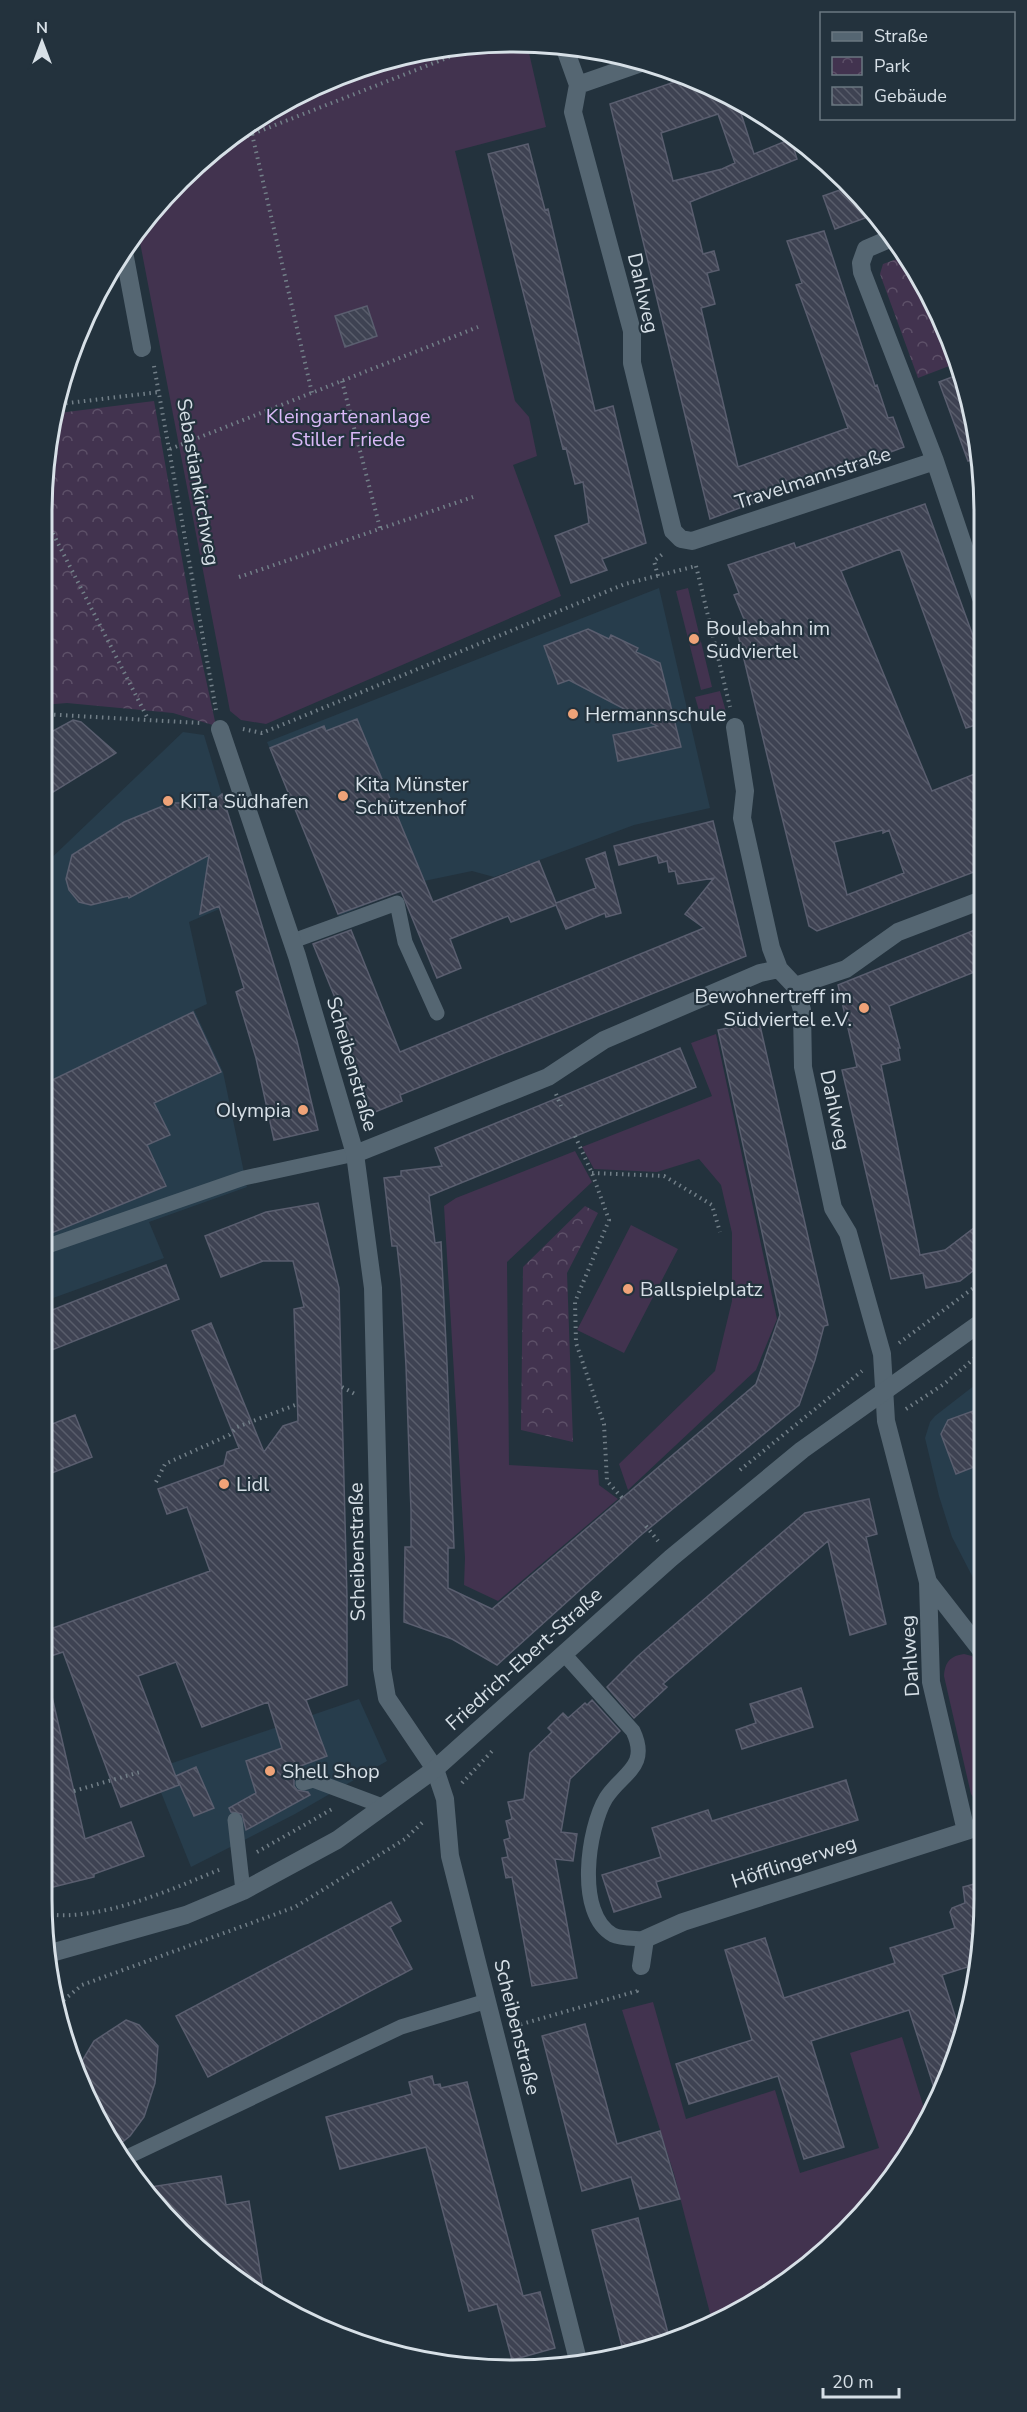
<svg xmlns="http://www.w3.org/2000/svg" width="1027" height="2412" viewBox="0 0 1027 2412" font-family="'Nunito Sans',sans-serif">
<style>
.built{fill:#273d4c}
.green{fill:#42334f}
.park{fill:url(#park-crowns)}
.building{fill:url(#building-back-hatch);stroke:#5a5e6f;stroke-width:1.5;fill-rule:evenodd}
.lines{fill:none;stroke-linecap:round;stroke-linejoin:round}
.path{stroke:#727f88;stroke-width:4;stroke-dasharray:1.5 4.5;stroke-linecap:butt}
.lane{stroke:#556672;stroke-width:15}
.street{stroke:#556672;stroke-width:18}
.secondary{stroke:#556672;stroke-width:18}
.poi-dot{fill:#efa378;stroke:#23323d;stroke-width:2}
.labels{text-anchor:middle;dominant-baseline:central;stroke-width:4.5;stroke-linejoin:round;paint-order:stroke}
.street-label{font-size:20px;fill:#d7e0e7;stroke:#23323d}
.park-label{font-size:20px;fill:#d9b8f7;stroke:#23323d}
.poi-label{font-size:20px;fill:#d7e0e7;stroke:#23323d;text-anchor:start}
.rim{fill:none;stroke:#d7e0e7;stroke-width:3}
</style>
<defs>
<pattern id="park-crowns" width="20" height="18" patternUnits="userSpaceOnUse" patternTransform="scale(1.5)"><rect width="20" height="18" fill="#42334f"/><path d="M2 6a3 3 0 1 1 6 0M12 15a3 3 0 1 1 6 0" fill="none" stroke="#5d5068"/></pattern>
<pattern id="building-back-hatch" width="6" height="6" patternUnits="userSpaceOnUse" patternTransform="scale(1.5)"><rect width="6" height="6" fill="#3e4252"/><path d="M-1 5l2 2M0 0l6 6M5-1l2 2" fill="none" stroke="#595d6b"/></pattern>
</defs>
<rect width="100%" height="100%" fill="#23323d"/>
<path class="built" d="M659,588l51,220 -76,17 -140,52 -22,-6 -48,10 -85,35 -72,-174z
M183,732l21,3 48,160 -63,27 18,82 -13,6 29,62 24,115 -98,35 15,36 -122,44v-323l6,3 -6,-15v-100z
M984,1378v221l-32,-62 -13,-41 -14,-58 5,-16 5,-6z
M359,1699l28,62 -92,53 -104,53 -39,-97z"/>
<path class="green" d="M483,43l44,1 19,83 -91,24 60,250 14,16 8,39 -24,9 48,131 -295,128 -25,-4 -11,-9 -92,-479 21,-30 68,-63 78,-49 87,-32z
M688,588l24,99 -11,3 -25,-99z
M720,691l7,24 -25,6 -7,-24z
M716,1034l61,285 -21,51 -128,120 -9,-26 96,-93 17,-70v-68l-11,-48 -22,-26 -42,13 -63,-3 -12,-22 130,-51 -21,-53z
M575,1151l17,31 -85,80 2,203 89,5 1,15 19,14 -120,102 -34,-16 1,-27 -21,-352 12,-8z
M631,1225l47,24 -54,104 -47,-23z
M964,1654l8,2 12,17 1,134 -8,-4 -6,-9 -27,-118c1,-14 6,-20 20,-22z
M653,2002l33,117 89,-29 25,83 79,-25 -29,-95 52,-16 26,84 -6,13 -54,75 -99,81 -30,9 2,11 -29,11 -38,-147 -52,-164z"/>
<path class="park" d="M905,256l44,77 8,30 -39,15 -38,-104 3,-10z
M154,401l38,214 24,111 -43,-13 -106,-10 -25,2v-191l17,-101z
M585,1206l13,7 -31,60 6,169 -52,-12 2,-163z"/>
<path class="building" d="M686,78l53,29 15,47 37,-15 6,20 -107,43 13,52 11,-3 5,19 -12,3 8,31 -14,4 37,159 110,-39 -52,-143 6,-2 -15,-42 37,-10 51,155 2,-1 11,33 5,-1 11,30 -194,72 -100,-415zM718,114l17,49 -13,6 -49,12 -12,-48z
M528,144l17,66 3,-1 47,202 18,-5 33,137 -44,16 5,11 -36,13 -16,-47 34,-13 -6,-41 -8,2 -9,-36 -3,1 -75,-295z
M848,187l28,27 -41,15 -12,-33z
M367,306l10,30 -32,11 -10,-31z
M960,374l21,78v5l-13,4 -29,-79z
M925,504l56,154 1,65 -16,5 -66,-179 -59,22 91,220 50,-20v98l-165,62 -8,-5 -30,-121 -43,-179 10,-2 -12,-29 5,-2 -11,-28 66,-22 2,5zM883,830v3l6,-3 15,43 -57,22 -13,-53z
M588,629l21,10 2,-4 27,13 -2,4 24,11 21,84 -63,14 -5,-26 44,-9 -88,-46 -11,4 -14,-38z
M357,719l76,183 106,-41 17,42 40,-15 -10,-29 19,-7 16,61 -15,4 -1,-4 -39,16 -10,-24 -45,17 -3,-6 -58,23 11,29 -24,10 -36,-87 -63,23 -68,-166 54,-22 2,5z
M73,720l8,2 35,31 -74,46v-62z
M222,794l75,247 21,89 -44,10 -18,-82 -20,-66 8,-4 -25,-82 -19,8 9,-59 -80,43 -1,-2 -37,9 -12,-3 -10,-12 -3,-11 6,-24 52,-33 46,-19h16l17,6z
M713,821l33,135 -346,139 2,6 -32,13 -31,-77 10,-5 -36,-88 38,-14 49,122 304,-124 -19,-14 29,-36 -36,6 -3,-13 -6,1 -2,-11 -8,2 -2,-8 -38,10 -5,-19z
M982,927v42l-93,37 11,42h-2l2,12 -19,5 39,190 25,-5 38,-29v42l-23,18 -34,7 -3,-15 -32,6 -49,-209 15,-3 -19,-82z
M193,1012l28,60 -67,31 16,32 -23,10 19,41 -124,51v-152z
M759,1021l69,304 -4,1 -9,34 -16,45 -158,130 -144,130 -45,-26 -48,-17 1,-75h6v-36l-5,-145 -5,-85 -4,-35h-5l-8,-68 17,-2v-5l41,-5 -7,-18 245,-100 16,39 -267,109 6,47 6,-1 6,122 7,184h-6v40l44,21 264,-225 24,-69 -62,-285z
M318,1203l21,85 8,310v87l-41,15 21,56 -32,12 3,7 -4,5v6l3,4 11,2 2,3 -64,35 -4,-16 -11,-2 -2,-4 27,-15 -10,-32 36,-13 -14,-46 -66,25 -26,-65 -38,14 41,109 -58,22 -58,-155 -21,7v-27l168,-61 -23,-64 -20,7 -9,-25 66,-24 3,-13 12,-4 -47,-117 19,-8 53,129 19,-26 15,-5 -4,-112 10,-2 -11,-46h-30l-42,16 -16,-41 61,-24z
M166,1265l13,34 -137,55v-40z
M984,1407v56l-28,11 -15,-40 7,-14z
M75,1415l17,42 -50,20v-49z
M869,1499l8,35 -11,3 20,87 -36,11 -22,-94 -165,143 4,3 -33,31 -27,-31 31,-31 167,-143z
M50,1688l35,151 46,-17 13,34 -50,18v3l-41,10 -11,-48v-150z
M801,1688l12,39 -71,22 -6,-19 20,-7 -6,-19z
M592,1700l28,31 -50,48 -9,53 16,2 -4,27 -18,-2 22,119 -45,8 -20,-109 -6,1 -4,-20 6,-1 -4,-17 6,-2 -4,-17 6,-2 -4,-17 16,-3 6,-46 22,-21 -4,-4 15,-15 5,5 17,-15 2,2z
M196,1767l18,41 -20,8 -18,-40z
M846,1780l12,40 -202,62 5,15 -47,15 -12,-37 59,-18 -9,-29 56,-18 4,11z
M985,1881v18l-11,66 -32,10 20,63 -2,12 -22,50 -29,-90 -98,31 33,106 -40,12 -26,-83 -89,28 -13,-40 76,-24 -27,-90 40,-12 19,60 111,-35 -5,-15 65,-20 -5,-16 2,-4 13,-5 -2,-16z
M391,1902l10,19 -11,6 22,42 -204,108 -32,-61z
M126,2020l13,5 19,21 -3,37 -11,34 -14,19 -15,12 -10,-14 -29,-63 18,-30z
M585,2024l32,120 43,-13 20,68 -40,10 -9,-32 -49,14 -40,-155z
M432,2076l2,9 6,-1 1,4 26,-6 56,214 17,-4 15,56 -43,12 -15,-56 -28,7 -43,-164 -86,22 -14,-52 86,-23 -3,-12z
M221,2176l5,29 23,-4 15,94 -105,-86 -15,-21z
M638,2218l31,119 -45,17 -32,-124z"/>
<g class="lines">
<path class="path" d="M252,134l60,259
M219,147l266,-104
M154,366l62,344
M342,381l38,147
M60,404l99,-12
M170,449l308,-122
M42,512l106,207
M696,566l34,141
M658,576l-4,-15 11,-9
M239,577l234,-80
M42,714l158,9
M243,729l19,4 363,-149 71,-18
M556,1094l5,12
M575,1136l17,37 17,47 -34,82 1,41 28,81 3,57 17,19
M592,1173l72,3 48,29 8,27
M899,1343l84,-62
M342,1387l13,7
M906,1409l38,-25 39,-33
M740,1470l122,-99
M156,1482l9,-18 64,-29 8,-8 61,-23
M646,1526l12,15
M462,1783l32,-34
M74,1791l66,-19
M257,1852l77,-44
M45,1914c55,8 125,-24 176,-45
M59,2004l23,-19 213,-78 110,-68 20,-19
M515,2026l122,-35v-4"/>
<path class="lane" d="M293,941l104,-38 8,39 32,71
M42,1248l202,-70 111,-24
M564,1654l69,77c17,36 -11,42 -27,67 -18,30 -31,116 7,137 8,4 23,3 32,4
M303,1783l10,-3 72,27
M235,1820l8,71
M123,2159l278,-132 86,-26"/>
<path class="street" d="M564,46l14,39 -5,27 59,219v32l41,168 8,8 11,2 243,-80
M578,85l66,-23
M894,237l-28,12 -5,14 1,9 73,189 46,137
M124,252l18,96
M735,727l10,64 -3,27 29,130 8,21 16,17 7,24 1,57 30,141 15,25 34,121 4,67 42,161 3,100 35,149
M220,729l77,227 58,198 18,134 9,381 5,29 48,71 10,30 5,57 129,508
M795,986l51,-17 52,-37 84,-32
M355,1154l193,-77 56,-37 156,-67 19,-4
M928,1582l56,72
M641,1966l4,-27 38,-17 302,-97"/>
<path class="secondary" d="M51,1953l135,-38 57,-24 94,-51 98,-71 236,-211 131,-108 181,-129"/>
</g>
<g class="poi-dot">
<circle cx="694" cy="639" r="6"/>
<circle cx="573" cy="714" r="6"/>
<circle cx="343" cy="796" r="6"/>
<circle cx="168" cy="801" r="6"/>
<circle cx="864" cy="1008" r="6"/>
<circle cx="303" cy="1110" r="6"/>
<circle cx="628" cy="1289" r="6"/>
<circle cx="224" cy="1484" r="6"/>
<circle cx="270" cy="1771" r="6"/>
</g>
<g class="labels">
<g class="street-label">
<text transform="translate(643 293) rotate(77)">Dahlweg</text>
<text transform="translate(813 478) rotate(-18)">Travelmannstraße</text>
<text transform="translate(198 482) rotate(80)">Sebastiankirchweg</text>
<text transform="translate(352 1064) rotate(74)">Scheibenstraße</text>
<text transform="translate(835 1110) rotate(78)">Dahlweg</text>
<text transform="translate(357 1552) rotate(-91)">Scheibenstraße</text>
<text transform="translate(910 1656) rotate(-94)">Dahlweg</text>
<text transform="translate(524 1659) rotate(-42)">Friedrich-Ebert-Straße</text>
<text transform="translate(794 1862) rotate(-18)">Höfflingerweg</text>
<text transform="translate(517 2027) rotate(76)">Scheibenstraße</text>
</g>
<g class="park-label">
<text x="348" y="416">Kleingartenanlage<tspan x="348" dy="23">Stiller Friede</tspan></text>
</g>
<g class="poi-label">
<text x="706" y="628">Boulebahn im<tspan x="706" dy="23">Südviertel</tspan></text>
<text x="585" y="714">Hermannschule</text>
<text x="355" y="784">Kita Münster<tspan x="355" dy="23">Schützenhof</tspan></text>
<text x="180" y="801">KiTa Südhafen</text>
<text x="852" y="996" text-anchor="end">Bewohnertreff im<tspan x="852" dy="23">Südviertel e.V.</tspan></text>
<text x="291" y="1110" text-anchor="end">Olympia</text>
<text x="640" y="1289">Ballspielplatz</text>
<text x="236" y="1484">Lidl</text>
<text x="282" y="1771">Shell Shop</text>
</g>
</g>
<path d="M0 0H1027V2412H0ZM513 52H513A461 461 0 0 1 974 513V1899A461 461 0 0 1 513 2360H513A461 461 0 0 1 52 1899V513A461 461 0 0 1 513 52Z" fill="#23323d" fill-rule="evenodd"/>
<path class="rim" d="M513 52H513A461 461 0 0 1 974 513V1899A461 461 0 0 1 513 2360H513A461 461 0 0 1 52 1899V513A461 461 0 0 1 513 52Z"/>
<rect x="820" y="12" width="195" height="108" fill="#23323d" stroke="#6b7881" stroke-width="1.5"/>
<rect x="832" y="32" width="30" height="9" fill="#556672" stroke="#6b7881" stroke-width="1.5"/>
<text x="874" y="42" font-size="18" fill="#d7e0e7">Straße</text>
<rect x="832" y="57" width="30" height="18" fill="url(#park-crowns)" stroke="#6b7881" stroke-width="1.5"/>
<text x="874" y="72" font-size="18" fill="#d7e0e7">Park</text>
<rect x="832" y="87" width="30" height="18" fill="url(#building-back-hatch)" stroke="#6b7881" stroke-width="1.5"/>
<text x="874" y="102" font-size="18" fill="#d7e0e7">Gebäude</text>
<g transform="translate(42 42)" stroke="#23323d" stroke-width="4.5" paint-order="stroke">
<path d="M0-4.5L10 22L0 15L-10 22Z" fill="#d7e0e7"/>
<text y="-9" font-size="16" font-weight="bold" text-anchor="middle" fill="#d7e0e7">N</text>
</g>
<path d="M823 2388v9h76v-9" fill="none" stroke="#d7e0e7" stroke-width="3"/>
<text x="832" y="2388" font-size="18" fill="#d7e0e7" stroke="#23323d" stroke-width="4.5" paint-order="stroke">20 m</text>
</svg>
